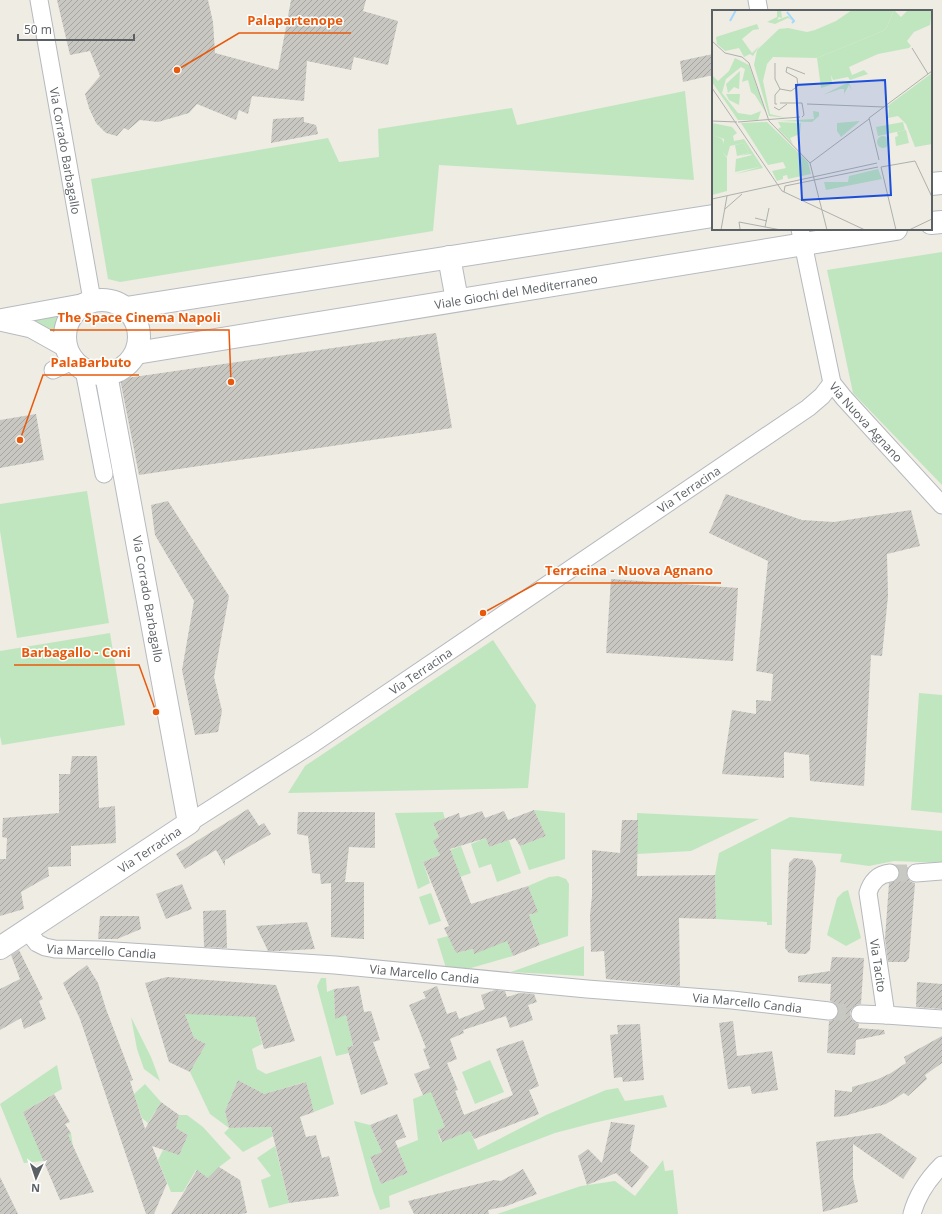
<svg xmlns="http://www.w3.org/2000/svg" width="942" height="1214" viewBox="0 0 942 1214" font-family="'Open Sans',sans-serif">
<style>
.green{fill:#c0e6bf}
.building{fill:url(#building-hatch)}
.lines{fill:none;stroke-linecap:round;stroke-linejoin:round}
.minor-tunnel{stroke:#c9c9c3;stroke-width:17;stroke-dasharray:17 8;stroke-linecap:butt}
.minor-casing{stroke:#b6b9be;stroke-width:19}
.secondary-casing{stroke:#b7bac0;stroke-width:24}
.minor{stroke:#fff;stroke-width:17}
.secondary{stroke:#fff;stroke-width:22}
.labels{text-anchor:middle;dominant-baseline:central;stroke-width:3;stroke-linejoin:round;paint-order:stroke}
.street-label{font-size:12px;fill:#5b6064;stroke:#fff}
.inset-river{fill:none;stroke:#a3d8ff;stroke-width:2}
.inset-road{fill:none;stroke:#afb0ac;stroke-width:1}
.view{fill:#1d4ed8;fill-opacity:0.15;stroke:#1d4ed8;stroke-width:2}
.inset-edge{fill:none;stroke:#5b6064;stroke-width:2}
.leader{fill:none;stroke:#e8590c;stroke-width:1.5}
.callout-dot{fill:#e8590c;stroke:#fff;stroke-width:1.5}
.callout-label{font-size:13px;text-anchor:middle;font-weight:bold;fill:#e8590c;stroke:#fff;stroke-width:3;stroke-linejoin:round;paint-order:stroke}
</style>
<defs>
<pattern id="building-hatch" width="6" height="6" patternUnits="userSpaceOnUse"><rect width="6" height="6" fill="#c9c7c1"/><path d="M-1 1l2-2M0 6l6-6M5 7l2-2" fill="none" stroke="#a6a5a0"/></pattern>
</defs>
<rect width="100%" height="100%" fill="#eeece3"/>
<path class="green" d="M685,91l9,89 -255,-15 -6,66 -313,51 -12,-3 -17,-100 237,-41 11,24 40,-5 -1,-28 134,-21 5,17z
M942,252v233l-89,-92 -26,-123z
M62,310l-6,11 -2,12 -10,-7 -23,-9z
M87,491l22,132 -92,15 -17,-107v-27z
M110,633l15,92 -123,20 -2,-9v-85z
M493,640l43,65 -8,83 -240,5 17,-27z
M919,693l23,2v118l-31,-3z
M534,810l31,3v46l-36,11 -9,-24 26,-10z
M443,812l2,7 -12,4 6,14 -5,4 6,14 -17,7 7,21 -12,6 -23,-76z
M637,813l122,6 -68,32 -54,3z
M790,817l152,14v32l-48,-2 -25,5 -29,-4 2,-8 -71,-5 1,76h-5v-3l-51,-3 -1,-44 4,-22z
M486,838l3,9 20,-7 12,33 -24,9 -6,-18 -12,4 -8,-24z
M461,846l10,27 -11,4 -10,-27z
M558,876l8,3 3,5 -1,52 -28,9 -7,-20 -9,2 -3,-8 16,-7 -9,-26 21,-9z
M848,890l13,48 -15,8 -19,-11 10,-37 6,-6z
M431,893l10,28 -12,4 -10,-28z
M505,935l8,21 -42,12h-25l-9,-29 11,-3 8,17 17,-4 1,5z
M584,946v30l-73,-4z
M321,978h5l1,14 7,-3 1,29 11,-3 7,31 -6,1 2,6 -13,3 -19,-70z
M183,1009l72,8 7,27 -10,5 5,20 9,5 55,-18 13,48 -20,8 -9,-30 -41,12 -26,-14 -13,31 4,17 42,-1 2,9 -30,16 -19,-19 5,-5 -19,-14 -20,-42 16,-28 -12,-6z
M131,1017l20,40 9,24 -16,-12 -7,-20z
M490,1060l14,32 -29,12 -13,-32z
M57,1065l5,24 -39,23 15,34 33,-13 2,14 -30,14 -19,2 -24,-59z
M145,1084l16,18 -13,21 -6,-5 -8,-24z
M618,1088l7,13 38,-6 4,12 -74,16 -38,10 -166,63 1,11 -10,3 -7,-19 -19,-70 16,4 12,27 -12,6 11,26 27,-11 -10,-25 20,-8 -5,-41 25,-10 3,8 14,-6 5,13 -21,8 6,15 -8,3 4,12 29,-11 8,19 68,-35 60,-25z
M179,1115h8l16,12 28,31 -12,9 -11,11 -12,-8 -13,22h-12l-13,-32 5,-10 16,4 9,-19 -12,-7z
M275,1146l14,57 -20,5 -8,-28 10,-4 -14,-18z
M663,1160l2,11 8,-1 5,44h-181l84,-28 34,-5 20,15z"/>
<path class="building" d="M57,0h151l5,22 2,31 63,17 13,-70h75l-3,11 35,10 -10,44 -34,-8 -3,13 -44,-9 -3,40 -52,-5 -4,18 -9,-4 -3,10 -39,-16 -8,9 -31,9 -18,-2 -12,10 -4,-2 -7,8 -11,-3 -10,-10 -7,-15 -4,-14 15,-18 -10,-25 -20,4z
M713,54v21l-30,7 -3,-21z
M304,117v5l12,3 2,9 -47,9 2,-24z
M436,333l16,95 -313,47 -19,-96z
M36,414l8,46 -44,8v-48z
M726,494l76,26 32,2 77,-12 9,36 -33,8 1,42 -6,60 -11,-1 -7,131 -54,-5 -1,-26 -25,-3v26l-62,-4 10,-64 24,4v-14l15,1 2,-27 -17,-3 12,-110 -59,-28z
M168,501l61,95 -15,81 8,34 -4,21 -23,3 -13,-65 12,-69 -39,-66 -4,-30z
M611,579l127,9 -5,73 -127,-8z
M72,756h25l2,52 16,-2 1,37 -45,3v20l-23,1 1,9 -28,16 3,17 -24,7v-57h6l1,-21 -5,-1 1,-19 56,-5v-39h11z
M248,809l11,17 5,-3 7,11 -46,26v6l-9,-16 -31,19 -9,-15z
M534,810l12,26 -26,10 -5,-8 -26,9 -3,-9 -36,11 21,55 57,-18 10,26 -9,3 11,30 -27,11 -6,-15 -33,13 -1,-5 -17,4 -12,-25 5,-2 -26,-64 17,-7 -7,-14 6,-4 -6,-14 26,-10 1,5 22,-7 3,7 19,-7 4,9z
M298,812h77v36l-26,-1 -4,35h19v57l-33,-2v-54l-10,1 -1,-10 -8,-1 -4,-37 -11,-2z
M622,820h16l-1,56 78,-1 1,44 -37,-1 1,68 -74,-7 -2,-28 -13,1 -1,-36 2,-20v-46l28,3z
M794,858l18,2 4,8 -6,82 -4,4 -17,-1 -4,-5 4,-85z
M898,867h10l-2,6 2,5 3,4 4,1 -6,75 -3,4h-18l-3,-23 4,-56 7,-2 3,-4 1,-5z
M182,884l10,25 -26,10 -10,-25z
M226,910l1,38 -23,-1 -1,-36z
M100,916h39l2,13 -24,10h-19z
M307,922l8,27 -36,2h-11l-12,-25z
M19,950l24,49 -4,2 7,18 -22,10 -3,-11 -21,12v-41l20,-10 -9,-24z
M832,957l32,1 -3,46 -5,1 -4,3 -2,5 1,5 3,4 5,2 -1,4 26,2 1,4 -29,6 -1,15 -28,-2 2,-32 4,-1 4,-3 2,-5 -1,-5 -3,-4 -5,-2 1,-17 -33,-2v-6l32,-5z
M87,965l11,18 8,26 27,71 -3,1 15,48 16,-27 18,13 -3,13 12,7 -9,20 -27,-9 15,37 -13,31h-8l-66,-195 -17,-36z
M167,977l109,8 19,56 -31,8 -9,-32 -70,-3 9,24 12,6 -16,28 -21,-10 -24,-79z
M917,982l25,2v25l-26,-2z
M359,986l5,26 7,-1 9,29 -7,2 15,42 -27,11 -14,-48 6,-1 -7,-31 -11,4 -1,-30z
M437,986l10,28 9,-3 3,8 26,-10 -4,-14 14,-5 10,1 2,6 13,-4 14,1 3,8 -9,3 5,15 -23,8 -4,-12 -43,14 1,3 -14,6 7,20 -10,4 11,27 -3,1 9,24 49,-20 -17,-46 27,-9 16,46 -10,4 10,24 -65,25 -4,-8 -28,11 -5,-12 8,-3 -14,-35 -8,3 -9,-21 16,-6 -7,-19 3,-1 -17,-43 17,-7 -3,-6z
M733,1021l4,35 35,-5 6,39 -26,4 -2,-8 -22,3 -9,-66z
M640,1024l4,56 -21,2 -1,-5 -8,1 -4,-43 8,-1 -1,-9z
M942,1036v27l-17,12 2,4 -19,17 -4,-3 -18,11 -42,12 -10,1 1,-27 17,2v-5l24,-7 15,-7 15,-10 -2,-6z
M238,1080l26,14 42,-12 8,30 -14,5 6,20 10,-2 6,23 7,-2 10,40 -50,7 -18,-76 -42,1 -4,-17z
M54,1094l16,28 -5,2 6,9 -3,2 26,57 -34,8 -37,-88z
M397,1114l9,23 -11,4 13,32 -27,11 -11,-27 12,-5 -12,-27z
M611,1122l24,3 -5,26 19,16 -17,21 -16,-15 -29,12 -9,-29 10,-7 14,14z
M880,1133l37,25 -14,21 -50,-35v34l5,24 -35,10 -7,-70z
M219,1167l21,13 7,33 -6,1h-70l26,-44 11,8z
M523,1169l14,25 -30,12 -19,4 1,4h-75l-6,-13 86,-21 7,1z
M0,1177l18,37h-18z"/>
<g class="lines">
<path class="minor-tunnel" d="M890,873h26
M829,1011l31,3"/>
<g class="minor-casing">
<g id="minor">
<path id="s1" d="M39,0l53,300"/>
<path d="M757,0l2,11"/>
<path id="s2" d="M800,229l32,154 12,15 98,107"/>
<path d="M0,318l86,-16"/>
<path d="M0,322l31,7 34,19"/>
<path d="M53,370l19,-9"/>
<path d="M84,370l20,104"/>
<path id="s3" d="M189,823l125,-80 494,-335 14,-12 10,-13"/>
<path id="s4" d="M890,873c-12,1 -19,9 -22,20l18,122 56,4"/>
<path d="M916,873l26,-2"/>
<path id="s5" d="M27,930l10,13 8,4 10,2 44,1 236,15 252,24 145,11 97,11"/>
<path d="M860,1014l26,1"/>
<path d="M912,1214c5,-19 16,-35 30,-49"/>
</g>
</g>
<g class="secondary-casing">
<g id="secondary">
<path d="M931,184l11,-1"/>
<path d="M931,223l11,-1"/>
<path d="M449,257l8,43"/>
<circle cx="102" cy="337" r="37"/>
<path d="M126,308l587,-92"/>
<path id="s6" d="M136,353l760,-124"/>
<path id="s7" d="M0,948l189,-125 -83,-449"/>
</g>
</g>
<use href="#minor" class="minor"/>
<use href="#secondary" class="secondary"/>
</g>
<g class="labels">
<g class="street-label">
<text stroke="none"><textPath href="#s1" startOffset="153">Via Corrado Barbagallo</textPath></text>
<text stroke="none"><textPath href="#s6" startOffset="385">Viale Giochi del Mediterraneo</textPath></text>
<text stroke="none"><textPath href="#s2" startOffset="209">Via Nuova Agnano</textPath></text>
<text stroke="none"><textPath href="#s3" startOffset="601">Via Terracina</textPath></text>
<text transform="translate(148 599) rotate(80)">Via Corrado Barbagallo</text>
<text stroke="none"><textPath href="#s3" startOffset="277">Via Terracina</textPath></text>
<text stroke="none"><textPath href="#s7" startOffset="179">Via Terracina</textPath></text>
<text stroke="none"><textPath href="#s5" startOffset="82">Via Marcello Candia</textPath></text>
<text stroke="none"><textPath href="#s4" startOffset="105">Via Tacito</textPath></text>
<text stroke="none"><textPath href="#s5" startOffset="406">Via Marcello Candia</textPath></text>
<text stroke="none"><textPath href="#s5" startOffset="730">Via Marcello Candia</textPath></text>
</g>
</g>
<g transform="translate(712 10)">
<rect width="220" height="220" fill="#eeece3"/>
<path d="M65,0h4l1,8 -3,-1 -2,3 11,-4 5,5 -5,-3 -13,6 -8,-2 10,-5zM182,0l7,7 7,-7h24l-2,15 -16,7 -7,9 4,5 -2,2 -31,6 -29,13 3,8 12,-5 4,4 -18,6 -2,-3 -15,3 -2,-5 1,7 14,-2 -25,8 -4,-30 66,-27 4,-4zM45,14l2,5 -6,1 -11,9 10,14 7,-7 -6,10 -3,-2 -6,3 -5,-9 -14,3 -8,-7 -1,-7zM28,61l-1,18 -5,-2 -6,6 -2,-9zM220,63v71l-17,3 -9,-23 -8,-8 -10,2 1,-10 -3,-1zM137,72l3,9 -3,-6 -5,9v-5h-4l-17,6zM14,84h14l-1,11 -10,-5zM101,101l6,1v4l-7,6 -35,-1 37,-2zM148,111l-19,16 -4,-6v-8zM55,112l41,40 3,12 -23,5 -1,-4 -4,1v3l-6,2 -5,-10 14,-3 -3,-6 -15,3 -27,-42zM66,112l23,1 -1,11 -10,4 3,6 -15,-15 3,-2zM191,112l2,8 -27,6 -2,-9zM194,120l3,13 -13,3 -1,-9 3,-1 -1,-4zM1,125l9,4 3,7 -2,7 4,5v33l-15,4zM165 132a6 6 0 1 1 12 0a6 6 0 1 1-12 0ZM32,133l5,10 -12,3 -2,-11zM40,145l7,12 -24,5 1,-13zM166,159l4,10 -56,11 -2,-8h24l1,-6z" fill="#c0e6bf"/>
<path d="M140,0h42l-7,17 -4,4 -66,27 -44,-1 -6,7 -4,17 7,33 17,4 -18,-2 -15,-51 3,-15 22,-21 9,-1 19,4 8,-2 21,-9zM23,48l14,7 17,48 -11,-18 -4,-3 -3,-12 -6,2 3,-13 -4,-2 -15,12 -4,14 16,20 13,2 10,-4 -3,9h-20l-26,-38v-7l6,6 11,-10zM0,113l20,4 5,6 -4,3 1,5 10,-2 19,29 -28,6 24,-7 -8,-13 -11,2 9,-3 -5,-10 -14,3 -3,11 -4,-4 1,-14 -12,-4z" fill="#c0e6bf"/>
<path class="inset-river" d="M75,2l7,9 -2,2M18,11l6,-11"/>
<path class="inset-road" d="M0,31l13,12 17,4 7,6 20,58M200,38l16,26M63,53v16l5,10M0,78l70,103 83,39M68,79l11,2 7,-5 -1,-8 -11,-6 1,-5 18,7M68,93h22l2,12 -2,2M65,94h-2v-9l5,-6M95,94l77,3M62,97l5,3 8,-6M0,111l25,1M57,111l41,42 17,67M26,112l62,-5M167,150l-10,-42 63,-47M98,153l59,-44M169,157l34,-6 17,36M169,157l15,63M72,182l1,-6 93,-19M0,189l165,-36M13,199l17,-15M43,208l12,3M53,217l4,-19M28,219l-1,-7 42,8M9,220l6,-34M197,220l23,-11"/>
<path class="view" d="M173,70l6,115 -89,5 -6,-115z"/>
<rect width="220" height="220" class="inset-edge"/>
</g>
<path class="leader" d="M177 70L239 33H351M231 382L229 330H50M20 440L43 375H139M483 613L537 583H721M156 712L139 665H14"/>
<g class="callout-dot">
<circle cx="177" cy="70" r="4"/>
<circle cx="231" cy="382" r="4"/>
<circle cx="20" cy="440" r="4"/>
<circle cx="483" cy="613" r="4"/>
<circle cx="156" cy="712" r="4"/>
</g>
<g class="callout-label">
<text x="295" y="25">Palapartenope</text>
<text x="139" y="322">The Space Cinema Napoli</text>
<text x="91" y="367">PalaBarbuto</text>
<text x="629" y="575">Terracina - Nuova Agnano</text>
<text x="76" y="657">Barbagallo - Coni</text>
</g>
<g transform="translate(36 1178) rotate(183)" stroke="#ffffff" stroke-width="3" paint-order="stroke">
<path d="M0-3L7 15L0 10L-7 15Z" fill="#5b6064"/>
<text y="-6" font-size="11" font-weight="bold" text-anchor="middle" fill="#5b6064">N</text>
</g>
<path d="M18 34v6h116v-6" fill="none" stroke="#5b6064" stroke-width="2"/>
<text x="24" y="34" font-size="12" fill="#5b6064" stroke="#ffffff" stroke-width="3" paint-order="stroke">50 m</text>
</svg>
